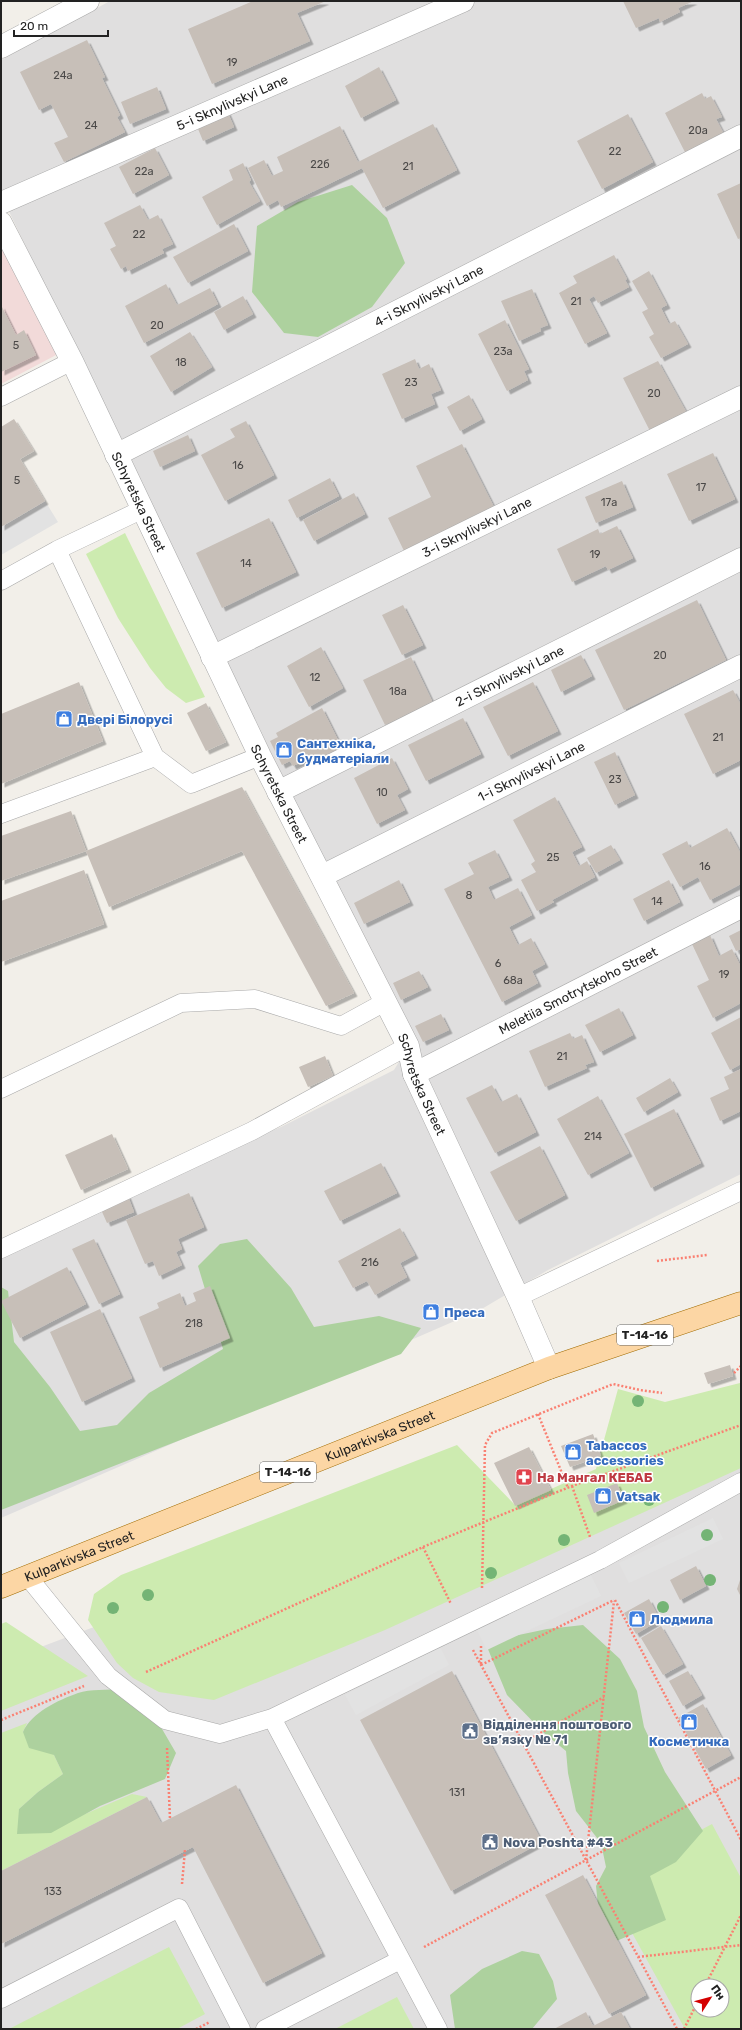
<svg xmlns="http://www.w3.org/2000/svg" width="742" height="2030" viewBox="0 0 742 2030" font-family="Rubik,sans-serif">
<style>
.residential{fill:#e0dfdf;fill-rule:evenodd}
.commercial{fill:#f2dad9}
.grass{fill:#cdebb0;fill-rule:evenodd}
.forest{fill:#add19e}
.parking{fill:#e2e2e2}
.building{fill:#c7bfb8;filter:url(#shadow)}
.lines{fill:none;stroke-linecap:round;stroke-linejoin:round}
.service-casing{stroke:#a9a9a9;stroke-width:19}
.minor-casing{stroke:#a9a9a9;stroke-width:23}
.primary-casing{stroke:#a06b00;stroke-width:23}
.path{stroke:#fa8072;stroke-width:2.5;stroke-dasharray:2 2;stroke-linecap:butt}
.service{stroke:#fff;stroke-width:18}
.minor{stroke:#fff;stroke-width:22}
.primary{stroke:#fcd6a4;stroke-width:22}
.tree{fill:#74b475}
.labels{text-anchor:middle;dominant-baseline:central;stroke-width:3;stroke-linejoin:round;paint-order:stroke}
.number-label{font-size:11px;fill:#4b4948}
.shield{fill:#fff;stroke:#646464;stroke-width:1}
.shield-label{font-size:12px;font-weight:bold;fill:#222}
.street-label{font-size:13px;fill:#222;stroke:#fff}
.shop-label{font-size:13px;font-weight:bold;fill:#366cbe;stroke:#fff;text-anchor:start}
.health-label{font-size:13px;font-weight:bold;fill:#be3a42;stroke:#fff;text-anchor:start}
.service-label{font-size:13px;font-weight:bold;fill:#4e5e75;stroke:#fff;text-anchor:start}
</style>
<defs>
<filter id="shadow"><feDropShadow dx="3.5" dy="3.5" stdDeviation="0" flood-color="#0004"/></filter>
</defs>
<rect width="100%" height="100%" fill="#f2efe9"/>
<path class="residential" d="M110,1h631v1173l-193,96 -68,40 -479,208v-271l118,-56 162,-64 113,-57 17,-28 -410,-847v-135z
M741,1413v616h-740v-367l428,-161 122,9zM698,1986h24v24h-24z"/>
<path class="commercial" d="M1,244l57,110 -57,30z"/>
<path class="grass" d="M125,533l80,164 -19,6 -20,-15 -16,-20 -32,-50 -32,-64z
M740,1383l1,85 -356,162 -171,70 -55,-8 -26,-14 -16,-15 -29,-43 6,-26 27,-19 336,-130 58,60 81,-36 22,-80 47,13z
M6,1622l82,54 -87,35v-87z
M27,1723l-4,9 31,23 9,19 -25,18 -19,17 59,8 54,-23 15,3 -146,74v-138z
M712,1824l29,54v151h-56l-81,-147zM698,1986h24v24h-24z
M169,1947l36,67 -28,15h-168z
M397,1997l17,32h-79z"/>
<path class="forest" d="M352,185l35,33 18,45 -33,44 -54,30 -34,-4 -32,-41 5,-66 41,-24z
M247,1239l44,49 23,39 65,-11 42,12 -20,26 -400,156v-223l7,4 6,51 36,45 30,44 37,-6 32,-32 74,-44 -25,-83 22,-22z
M583,1625l37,34 17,32 7,36 21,45 38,59 -27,31 -26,14 16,44 -52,22 -15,-26 -3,-30 10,-19 -5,-24 -25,-32 -8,-38 -2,-22 -22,-18 -37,-38 -22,-53 62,-13z
M121,1689l30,21 25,43 -11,26 -65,27 -49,27 -34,1 2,-25 19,-17 25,-18 -9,-19 -25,-7 -6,-16c8,-19 35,-32 55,-39 12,-4 30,-3 43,-4z
M522,1951l17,3 14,27 4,18 -25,30h-77l-5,-34 32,-26z"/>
<path class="parking" d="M45,501l13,21 -57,33v-28z
M713,1518l10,21 -94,44 -10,-20z
M591,1575l10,21 -114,54 -10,-20z
M439,1645l10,20 -93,50 -11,-20z"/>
<path class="building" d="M253,1h73l-29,12 13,28 -98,43 -24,-55z
M623,1h71l-16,7 2,4 -20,10 -1,-4 -23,10z
M87,40l18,37 -3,1 18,37 -3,2 8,15 -61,30 -10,-19 14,-6 -17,-33 -12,6 -19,-38z
M379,67l17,33 -35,18 -16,-32z
M157,87l9,22 -36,15 -9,-22z
M702,93l3,6 6,-3 11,21 -6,2 11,21 -38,20 -24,-47z
M227,111l7,16 -31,14 -7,-17z
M628,114l25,48 -51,27 -25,-48z
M433,124l24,46 -74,38 -21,-40 -81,39 -3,-7 -11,6 -19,-38 16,-8 8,16 11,-5 -6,-14 63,-31 18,36z
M155,148l14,27 -36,19 -14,-27z
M243,163l8,17 -2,2 11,19 -43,24 -15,-28 31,-17 -4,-10z
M741,183v55l-3,1 -21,-45z
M140,205l8,15 10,-5 15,29 -11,5 2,4 -36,18 -2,-5 -5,3 -11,-20 6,-3 -12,-23z
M234,224l14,27 -60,32 -15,-26z
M614,255l13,24 -2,1 4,7 -31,16 -4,-7 -5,3 18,34 -22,11 -26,-51 18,-10 -4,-7z
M649,271l18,34 -6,3 8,16 6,-3 13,23 -27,14 -12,-21 5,-3 -12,-22 6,-3 -16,-28z
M166,284l11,21 33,-17 8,16 -74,39 -19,-37z
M532,289l16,36 -8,3 1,3 -22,10 -18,-40z
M243,296l10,18 -29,16 -10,-18z
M1,305l15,30 8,-5 12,25 -35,17z
M505,320l24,49 -5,2 4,9 -21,11 -29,-57z
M190,332l22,35 -41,25 -21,-36z
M415,359l4,10 10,-5 12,26 -10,4 4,10 -33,15 -20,-45z
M658,361l31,56 -37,18 -29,-57z
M469,395l13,24 -22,12 -13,-24z
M14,419l20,32 -14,8 25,42 -44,26v-100z
M246,421l28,54 -49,26 -24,-46 34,-18 -5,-8z
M188,435l7,16 -35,16 -7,-16z
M462,444l32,63 -89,46 -17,-35 43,-21 -15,-31z
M713,453l22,46 -46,22 -22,-47z
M330,478l9,18 -42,22 -9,-18z
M622,481l11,26 -37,16 -11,-26z
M354,493l11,21 -51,27 -11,-21z
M269,518l27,54 -74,36 -26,-55z
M617,526l16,32 -25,12 -2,-4 -34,16 -15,-33 41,-20 2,5z
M697,600l29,60 -102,50 -29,-60z
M403,605l20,40 -21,10 -20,-40z
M321,647l22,41 -34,19 -22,-41z
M581,655l11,21 -31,16 -10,-22z
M411,657l22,46 -48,22 -22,-45z
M79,682l24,59 -102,43v-70z
M533,682l25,49 -50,25 -25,-49z
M733,690l8,15v55l-28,14 -29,-60z
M206,703l20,39 -20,9 -19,-38z
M322,708l24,48 -31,15 -7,-12 -15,7 -3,-5 -8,4 -12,-24 8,-4 -2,-4z
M463,718l18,36 -55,27 -18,-36z
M615,752l20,43 -20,10 -21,-43z
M392,758l16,31 -11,6 8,15 -28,14 -23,-46z
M242,787l112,206 -28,13 -84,-155 -133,56 -23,-56z
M555,797l27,50 -10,5 7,14 8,-5 8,16 -43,23 2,2 -17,9 -16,-31 15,-8 -5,-8 4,-3 -22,-41z
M71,811l15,40 -85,30v-45z
M727,828l14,26v30l-31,16 -12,-23 -18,10 -18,-33 25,-13 3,7z
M611,845l9,15 -24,13 -9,-15z
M495,850l14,27 -21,10 6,13 24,-12 14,27 -23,12 9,18 13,-7 14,26 -13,7 6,12 -36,19 -58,-113 30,-15 -6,-11z
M84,870l20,54 -103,38v-61z
M399,880l11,22 -46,22 -10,-21z
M669,880l11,22 -36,19 -11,-22z
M741,930v19l-5,2 -7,-15z
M710,935l9,21 13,-7 9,18v36l-28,15 -16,-32 12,-6 -17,-36z
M419,971l9,16 -27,13 -8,-17z
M619,1008l14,27 -33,17 -15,-27z
M441,1014l8,16 -26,12 -8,-16z
M741,1017v47l-11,6 -19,-37z
M570,1033l3,6 9,-4 12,27 -9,3 2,3 -42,19 -16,-36z
M325,1056l8,20 -25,11 -9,-20z
M741,1069v42l-21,10 -10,-23 19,-9 -5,-12z
M670,1078l8,14 -34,20 -8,-14z
M492,1085l9,17 16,-8 19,38 -41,21 -29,-55z
M598,1096l31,57 -41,22 -31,-56z
M674,1109l27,54 -50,25 -27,-54z
M112,1134l16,35 -47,21 -16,-35z
M540,1146l25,49 -49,26 -26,-49z
M381,1163l16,30 -57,28 -16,-30z
M189,1193l15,34 -26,12 4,10 -6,3 6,13 -23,11 -6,-15 -8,3 -19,-44z
M127,1194l7,18 -27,11 -8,-18z
M400,1228l15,27 -15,8 7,14 -32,18 -8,-14 -14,7 -15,-27z
M94,1239l26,55 -21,10 -27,-55z
M67,1267l19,37 -66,34 -19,-37z
M210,1286l20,52 -70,30 -21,-51 20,-9 -2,-5 23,-10 5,13 11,-5 -3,-8z
M100,1309l32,69 -50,24 -32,-70z
M730,1365l3,11 -25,8 -4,-11z
M593,1434l8,22 -31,11 -9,-21z
M529,1447l22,43 -36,16 -21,-43z
M617,1483l7,17 -30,13 -7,-18z
M696,1566l10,20 -26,14 -10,-20z
M741,1577v20l-4,-8z
M649,1599l11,21 -24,14 -12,-21z
M661,1626l22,38 -20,11 -22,-37z
M452,1671l90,171 -91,49 -91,-171z
M688,1671l14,24 -19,11 -14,-25z
M703,1704l28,51 -25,14 -28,-51z
M236,1785l86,168 -59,30 -70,-136 -192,97v-73l146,-74 14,26z
M583,1875l63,120 -37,19 -64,-119z
M586,2012l7,14 28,-14 9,17h-76z"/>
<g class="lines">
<g class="service-casing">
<path id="service" d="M1,397l71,-36
M1,581l56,-31
M155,757l36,27 69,-28
M1,814l154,-57 -98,-207 84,-40
M1,1089l180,-86 74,-4 86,27 44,-24
M1,1249l251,-118 156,-85
M518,1297l223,-106
M28,1577l80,99 57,44 55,14 52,-16 328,-158 141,-78
M272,1718l166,311
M1,1999l178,-91 62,121
M265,2029l135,-69"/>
</g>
<g class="minor-casing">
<g id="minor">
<path d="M1,47l87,-46"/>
<path id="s1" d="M1,203l462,-202"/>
<path id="s2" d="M1,223l71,138 188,395 148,290 6,28 104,223 31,71"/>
<path id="s3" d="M116,455l625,-319"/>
<path id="s4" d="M212,657l529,-260"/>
<path id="s5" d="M278,792l463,-233"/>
<path id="s6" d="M322,876l419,-210"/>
<path id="s7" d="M414,1074l327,-167"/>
</g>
</g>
<g class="primary-casing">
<g id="primary">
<path id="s8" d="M1,1587l548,-219 192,-65"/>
</g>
</g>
<path class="path" d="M657,1261l50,-6
M734,1373l7,-7
M538,1414l30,74
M572,1486l18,51
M423,1547l28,57
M482,1588l3,-143 7,-12 121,-49 27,6 22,3
M615,1600l126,240
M473,1650l204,379
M481,1664v-19
M481,1665l133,-65
M146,1672l277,-125 149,-61 169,-61
M1,1720l83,-34
M523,1743l81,-46
M167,1748l3,71
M586,1860l28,-259
M182,1884l3,-34
M424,1947l317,-170
M638,1957l103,-12
M705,1986l36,-71
M196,2029l14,-7
M684,2029l14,-28"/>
<use href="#service" class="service"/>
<use href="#minor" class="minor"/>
<use href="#primary" class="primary"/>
</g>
<g class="tree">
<circle cx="638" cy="1401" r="6"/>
<circle cx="649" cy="1500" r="6"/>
<circle cx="707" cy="1535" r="6"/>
<circle cx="564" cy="1540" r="6"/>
<circle cx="491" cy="1573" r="6"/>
<circle cx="710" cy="1580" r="6"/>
<circle cx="148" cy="1595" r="6"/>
<circle cx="663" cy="1607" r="6"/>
<circle cx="113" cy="1608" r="6"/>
</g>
<defs>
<g id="shop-square" transform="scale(0.9)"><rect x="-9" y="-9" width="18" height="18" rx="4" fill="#3f7fe0" stroke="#fff"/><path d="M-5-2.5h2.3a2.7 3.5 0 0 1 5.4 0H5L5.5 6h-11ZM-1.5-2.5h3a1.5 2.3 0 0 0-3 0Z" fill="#fff"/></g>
<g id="pharmacy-square" transform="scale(0.9)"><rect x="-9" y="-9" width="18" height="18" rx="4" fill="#e0444e" stroke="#fff"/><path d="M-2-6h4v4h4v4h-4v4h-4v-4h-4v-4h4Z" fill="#fff"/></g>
<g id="civic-square" transform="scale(0.9)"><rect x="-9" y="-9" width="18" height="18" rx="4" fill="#5c6f8a" stroke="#fff"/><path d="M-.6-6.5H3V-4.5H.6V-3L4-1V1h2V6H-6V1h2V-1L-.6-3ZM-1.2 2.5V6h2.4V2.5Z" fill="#fff"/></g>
</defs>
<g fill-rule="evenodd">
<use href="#shop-square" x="64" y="719"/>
<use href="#shop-square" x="284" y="750"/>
<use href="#shop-square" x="431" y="1312"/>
<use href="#shop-square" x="573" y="1452"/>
<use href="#pharmacy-square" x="524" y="1477"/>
<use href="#shop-square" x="603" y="1496"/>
<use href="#shop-square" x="637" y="1619"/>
<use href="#shop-square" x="689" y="1722"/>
<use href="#civic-square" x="470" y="1731"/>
<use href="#civic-square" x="490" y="1842"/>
</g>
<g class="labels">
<g class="number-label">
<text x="232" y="62">19</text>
<text x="63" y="75">24а</text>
<text x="91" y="125">24</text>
<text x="698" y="130">20а</text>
<text x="615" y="151">22</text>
<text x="320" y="164">22б</text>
<text x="408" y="166">21</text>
<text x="144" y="171">22а</text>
<text x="139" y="234">22</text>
<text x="576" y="301">21</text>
<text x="157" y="325">20</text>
<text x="16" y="345">5</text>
<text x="503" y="351">23а</text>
<text x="181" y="362">18</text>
<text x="411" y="382">23</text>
<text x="654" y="393">20</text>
<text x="238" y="465">16</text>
<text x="17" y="480">5</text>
<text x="701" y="487">17</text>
<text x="609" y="502">17а</text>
<text x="595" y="554">19</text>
<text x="246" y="563">14</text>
<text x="660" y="655">20</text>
<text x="315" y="677">12</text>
<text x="398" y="691">18а</text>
<text x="718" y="737">21</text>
<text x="615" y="779">23</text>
<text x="382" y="792">10</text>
<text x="553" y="857">25</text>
<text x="705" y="866">16</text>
<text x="469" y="895">8</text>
<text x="657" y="901">14</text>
<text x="498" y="963">6</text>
<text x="724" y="974">19</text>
<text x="513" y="980">68а</text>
<text x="562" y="1056">21</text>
<text x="593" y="1136">214</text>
<text x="370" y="1262">216</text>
<text x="194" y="1323">218</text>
<text x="457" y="1792">131</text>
<text x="53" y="1891">133</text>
</g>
<g class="shield">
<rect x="617" y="1325" width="56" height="20" rx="3"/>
<rect x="260" y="1462" width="56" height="20" rx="3"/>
</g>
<g class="shield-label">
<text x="645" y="1335">Т-14-16</text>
<text x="288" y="1472">Т-14-16</text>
</g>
<g class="street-label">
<text stroke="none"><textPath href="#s1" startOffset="252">5-i Sknylivskyi Lane</textPath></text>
<text stroke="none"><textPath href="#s3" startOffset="351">4-i Sknylivskyi Lane</textPath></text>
<text stroke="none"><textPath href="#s2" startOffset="311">Schyretska Street</textPath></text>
<text stroke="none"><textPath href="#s4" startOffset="295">3-i Sknylivskyi Lane</textPath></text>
<text stroke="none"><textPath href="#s5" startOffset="259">2-i Sknylivskyi Lane</textPath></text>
<text stroke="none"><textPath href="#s6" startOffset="234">1-i Sknylivskyi Lane</textPath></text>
<text stroke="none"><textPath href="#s2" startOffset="635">Schyretska Street</textPath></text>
<text stroke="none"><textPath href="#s7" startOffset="184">Meletiia Smotrytskoho Street</textPath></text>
<text stroke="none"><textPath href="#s2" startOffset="959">Schyretska Street</textPath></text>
<text stroke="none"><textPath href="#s8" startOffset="408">Kulparkivska Street</textPath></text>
<text stroke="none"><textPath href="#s8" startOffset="84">Kulparkivska Street</textPath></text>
</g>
<g class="shop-label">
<text x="77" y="719">Двері Білорусі</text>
<text x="297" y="743">Сантехніка,<tspan x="297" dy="15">будматеріали</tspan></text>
<text x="444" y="1312">Преса</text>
<text x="586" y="1445">Tabaccos<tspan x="586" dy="15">accessories</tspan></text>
<text x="616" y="1496">Vatsak</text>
<text x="650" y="1619">Людмила</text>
<text x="689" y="1741" text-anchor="middle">Косметичка</text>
</g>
<g class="health-label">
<text x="537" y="1477">На Мангал КЕБАБ</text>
</g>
<g class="service-label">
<text x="483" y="1724">Відділення поштового<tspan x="483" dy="15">зв’язку № 71</tspan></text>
<text x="503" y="1842">Nova Poshta #43</text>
</g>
</g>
<rect width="742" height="2030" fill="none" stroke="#222222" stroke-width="4"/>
<g transform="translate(710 1998) rotate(54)"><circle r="19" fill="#ffffff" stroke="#a7a7a7"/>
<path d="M0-3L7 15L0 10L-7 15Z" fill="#d40000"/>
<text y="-6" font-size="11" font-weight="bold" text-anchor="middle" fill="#222222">Пн</text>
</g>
<path d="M14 30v6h94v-6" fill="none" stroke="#222222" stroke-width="2"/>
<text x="20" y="30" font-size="12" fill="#222222" stroke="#ffffff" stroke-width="3" paint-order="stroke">20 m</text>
</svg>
